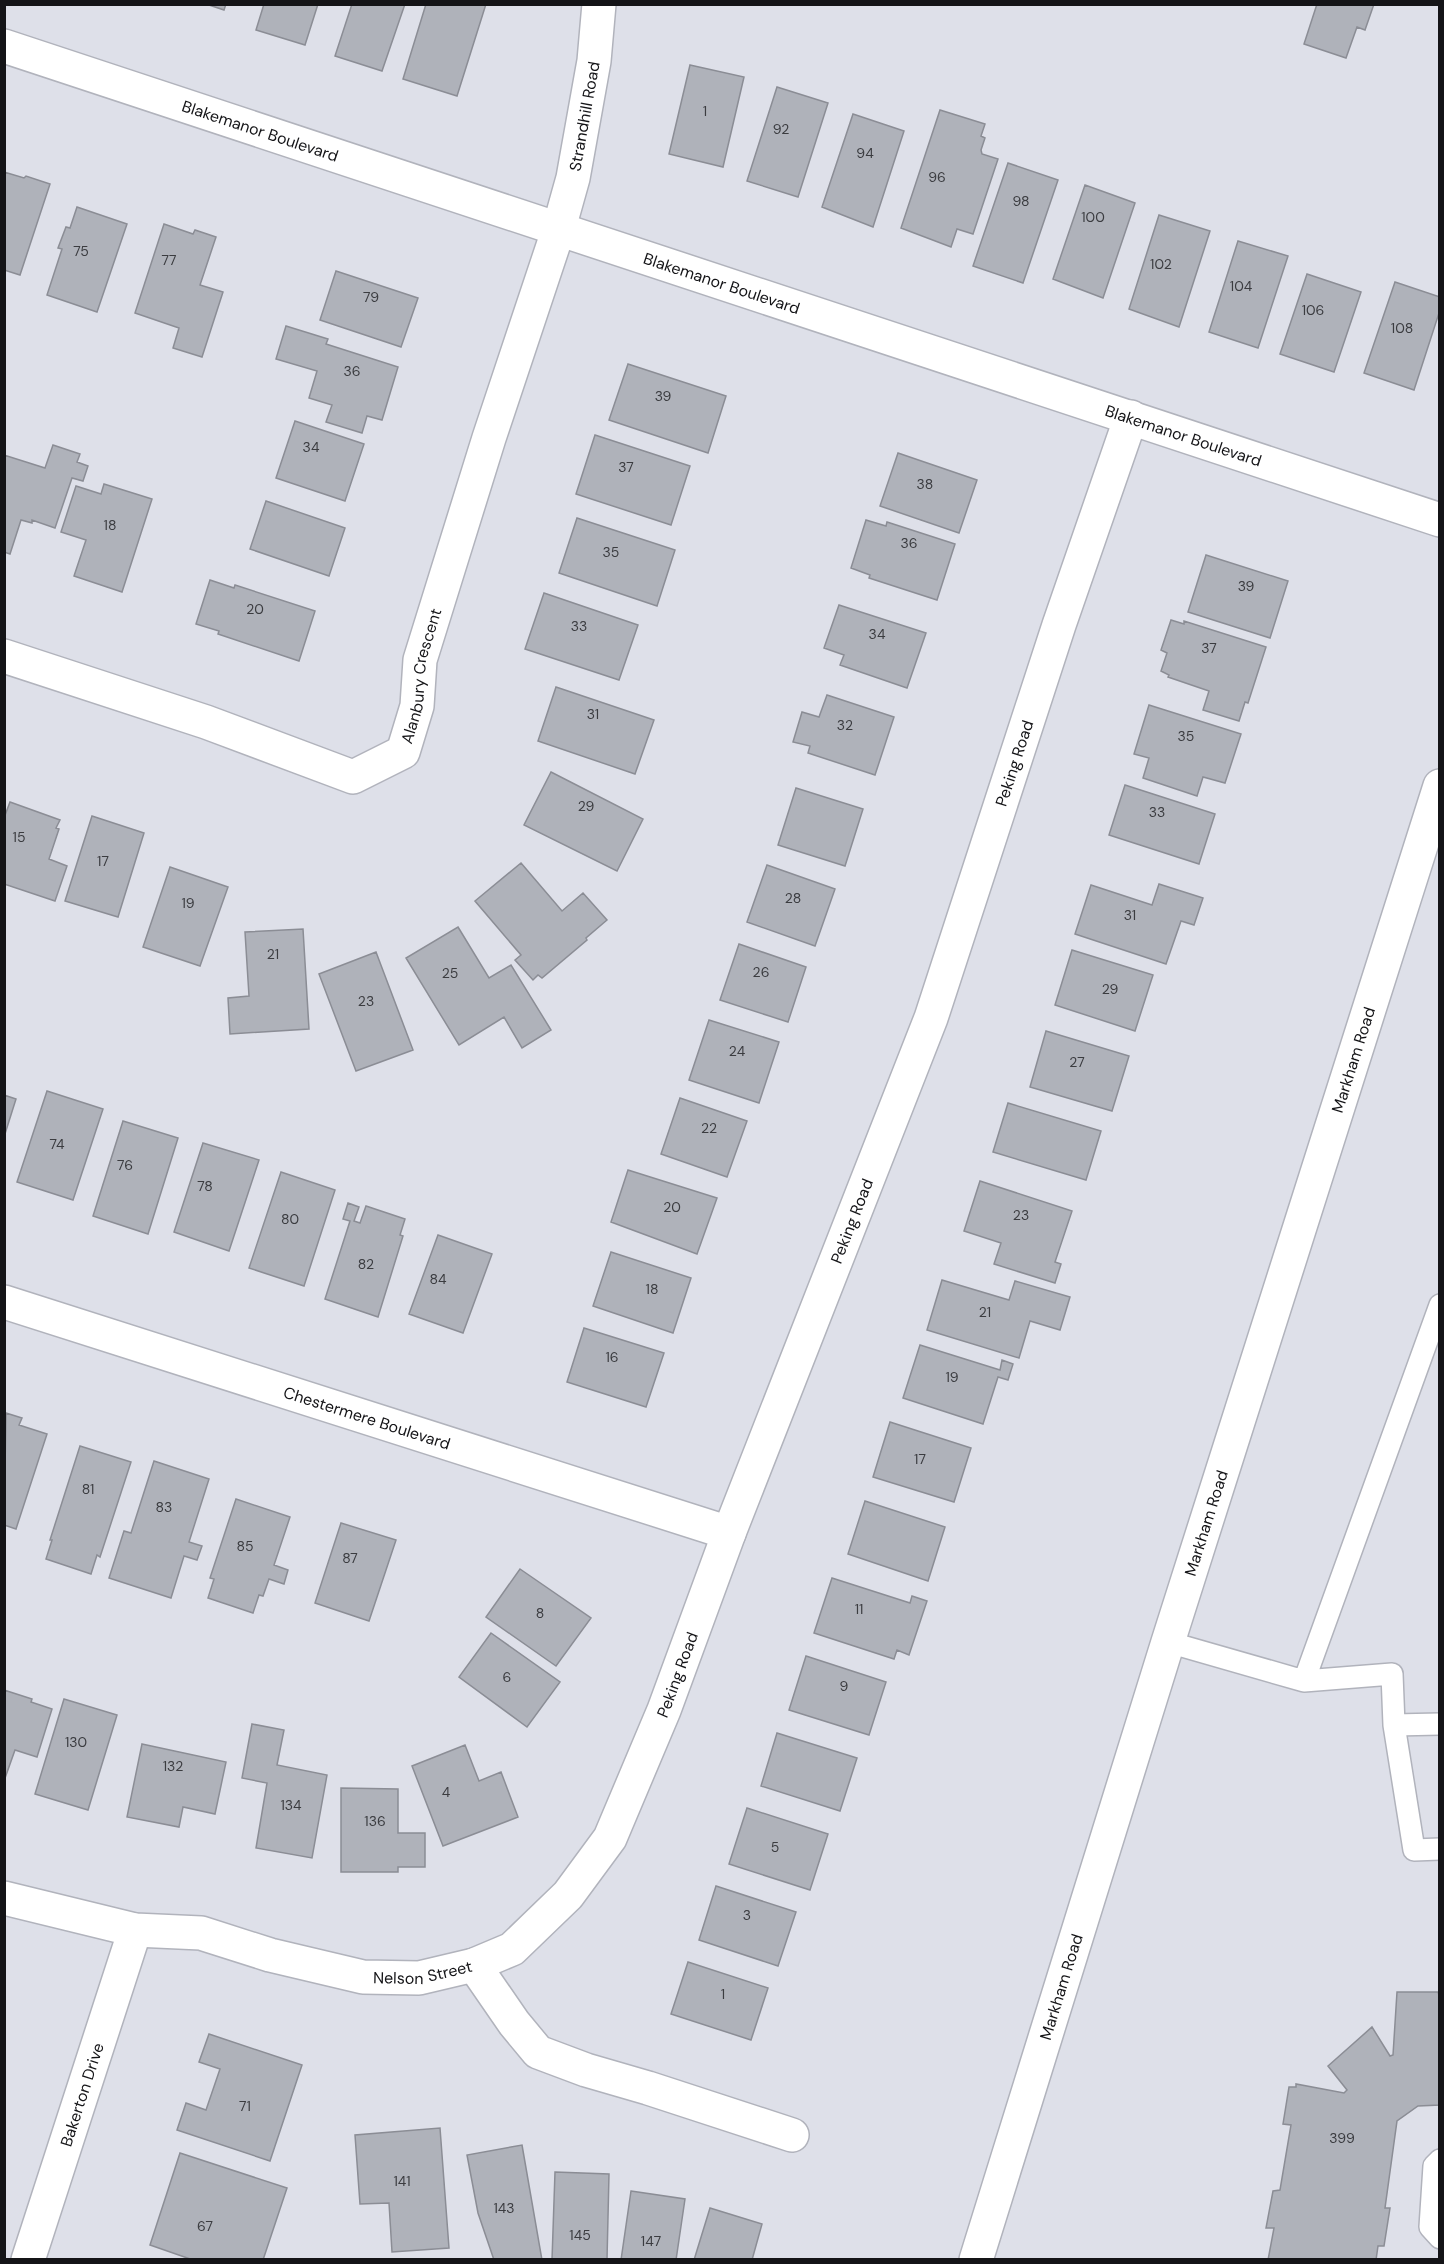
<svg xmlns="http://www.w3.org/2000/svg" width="1444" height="2264" viewBox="0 0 1444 2264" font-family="'DM Sans',sans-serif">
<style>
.building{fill:#afb2ba;stroke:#8b8d95;stroke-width:1.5}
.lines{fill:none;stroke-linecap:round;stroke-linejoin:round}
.lane-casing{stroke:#b1b3bc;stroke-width:24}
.street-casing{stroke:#b1b3bc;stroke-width:36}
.primary-casing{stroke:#b1b3bc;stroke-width:36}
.lane{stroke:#fff;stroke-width:21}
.street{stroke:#fff;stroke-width:33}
.primary{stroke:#fff;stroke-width:33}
.labels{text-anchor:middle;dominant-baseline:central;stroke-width:5;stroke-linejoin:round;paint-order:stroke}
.number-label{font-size:14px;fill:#3b3c40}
.street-label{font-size:16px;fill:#141417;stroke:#fff}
</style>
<rect width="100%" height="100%" fill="#dee0e9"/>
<path class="building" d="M206,4h20l-2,6z
M264,4h54l-13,41 -49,-15z
M352,4h53l-23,67 -47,-15z
M426,4h60l-29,92 -54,-17z
M1317,4h57l-9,26 -8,-3 -11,31 -42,-14z
M690,65l54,12 -21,90 -54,-13z
M777,87l51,16 -30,94 -51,-16z
M940,110l45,14 -4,12 4,2 -4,12 1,4 16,5 -25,75 -16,-5 -6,18 -50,-19z
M853,114l51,17 -31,96 -51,-20z
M1008,163l50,17 -35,103 -50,-17z
M4,172l20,6 2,-2 24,8 -30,91 -16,-5z
M1085,185l50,18 -32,95 -50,-19z
M77,207l50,17 -30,88 -50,-17 15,-46 -4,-1 8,-21 4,1z
M1159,215l51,16 -31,96 -50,-18z
M164,224l29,10 2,-4 21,7 -16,48 23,7 -21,65 -29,-9 6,-20 -44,-15z
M1238,241l50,15 -30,92 -49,-16z
M336,271l82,27 -17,49 -81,-27z
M1307,274l54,18 -27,80 -54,-18z
M1395,282l45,15v13l-26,80 -50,-17z
M286,326l42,13 -2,5 72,23 -16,53 -15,-4 -5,17 -36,-11 6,-17 -23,-7 8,-27 -41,-12z
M628,364l98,32 -18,57 -99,-33z
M295,421l69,23 -19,57 -69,-23z
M595,435l95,31 -19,59 -95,-31z
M53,445l27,9 -3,8 11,4 -5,15 -11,-3 -17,50 -23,-8v3l-11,-3 -11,34 -6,-2v-97l41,13z
M898,453l79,27 -18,53 -79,-27z
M104,484l48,15 -30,93 -48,-16 12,-36 -25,-8 15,-46 25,8z
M266,501l79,27 -16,48 -79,-27z
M577,518l98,32 -18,56 -98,-33z
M866,520l20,6 1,-4 68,22 -18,56 -68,-22 1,-3 -19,-7z
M1206,555l82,26 -18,57 -82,-26z
M210,580l24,8 1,-3 80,26 -16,50 -81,-27 1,-3 -23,-7z
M544,593l94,32 -19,55 -94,-31z
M839,605l87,28 -19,55 -67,-23 4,-10 -20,-7z
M1171,620l13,4v-3l82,26 -18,56 -3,-1 -6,19 -36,-11 6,-19 -41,-14 1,-2 -8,-4 6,-18 -6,-3z
M556,687l98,33 -19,54 -97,-33z
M827,695l67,22 -19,58 -67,-22 2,-7 -17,-4 9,-30 17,5z
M1149,705l92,29 -16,49 -22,-6 -6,19 -54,-18 6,-20 -15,-4z
M551,772l92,47 -26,52 -93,-46z
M1125,785l90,29 -16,50 -90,-29z
M796,788l67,21 -18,57 -67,-21z
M10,802l50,18 -4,8 3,1 -10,30 18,7 -12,35 -51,-17v-66z
M92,816l52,17 -26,84 -53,-16z
M521,863l41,48 21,-18 24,27 -21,18 1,2 -45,38 -4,-3 -5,5 -18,-20 6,-5 -46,-54z
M767,865l68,24 -20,57 -68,-24z
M170,867l58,20 -28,79 -57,-19z
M1159,884l44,14 -9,27 -13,-4 -15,43 -91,-30 16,-49 61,20z
M458,927l31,51 22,-13 40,65 -29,18 -18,-31 -45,28 -53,-87z
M303,929l6,100 -79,5 -2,-36 21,-2 -4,-64z
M739,944l67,23 -18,55 -68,-22z
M1072,950l81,25 -18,56 -80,-26z
M376,952l37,98 -57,21 -37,-97z
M709,1020l70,22 -20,61 -70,-23z
M1046,1031l83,25 -17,55 -82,-24z
M47,1091l56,18 -30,91 -56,-18z
M4,1095l12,4 -12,38z
M680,1098l67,23 -20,56 -66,-23z
M1008,1103l93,28 -15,49 -93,-28z
M123,1121l55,17 -30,96 -55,-18z
M203,1143l56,17 -30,91 -55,-19z
M628,1170l89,28 -20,56 -86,-32z
M281,1172l54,18 -31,96 -55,-18z
M980,1181l92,30 -17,51 6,2 -6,19 -61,-19 7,-21 -37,-12z
M348,1203l11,4 -5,14 6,2 6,-17 39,13 -5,16 3,1 -25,81 -53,-18 25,-78 -7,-2z
M438,1235l54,19 -29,79 -54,-19z
M611,1252l80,26 -18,55 -80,-27z
M942,1280l67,20 6,-19 55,16 -10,33 -30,-9 -11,37 -92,-28z
M584,1328l80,25 -18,54 -79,-25z
M920,1345l80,25 2,-10 11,4 -5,16 -10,-3 -15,47 -80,-26z
M6,1413l16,5 -3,7 28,9 -31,95 -12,-4z
M890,1422l81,26 -17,54 -81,-25z
M80,1446l51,16 -31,95 -3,-2 -6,19 -45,-15 6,-19h-2z
M154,1461l55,18 -20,63 13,4 -5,14 -13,-4 -13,42 -62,-20 15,-47 7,2z
M236,1499l54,18 -16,48 14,5 -4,14 -15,-5 -6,17 -4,-1 -6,18 -45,-15 6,-19 -4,-1z
M865,1501l80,26 -17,54 -80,-27z
M341,1523l55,17 -27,81 -54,-18z
M520,1569l71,49 -35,48 -70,-49z
M832,1578l78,25 2,-7 15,5 -18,54 -12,-5 -3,9 -80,-26z
M491,1633l69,49 -33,45 -68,-50z
M806,1656l80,26 -17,53 -80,-25z
M4,1690l28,9 -1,3 21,7 -15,48 -22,-7 -11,31z
M64,1699l53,16 -29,95 -53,-16z
M252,1724l32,6 -7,35 50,10 -15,83 -56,-10 11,-65 -25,-5z
M777,1733l80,25 -17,53 -79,-25z
M142,1744l84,18 -11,52 -32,-7 -4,20 -52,-10z
M465,1745l14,36 22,-9 17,45 -75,29 -31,-80z
M341,1788l57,1v44h27v34h-27v5h-57z
M747,1808l81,26 -18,56 -81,-26z
M716,1886l80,26 -18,54 -79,-26z
M688,1962l80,26 -17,52 -80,-26z
M1397,1992h41l2,6v107l-22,1 -21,15 -12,87h5l-6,38h-6l-2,14h-108l6,-32h-8l7,-37 7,-1 11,-65 -8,-1 6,-37h7v-3l48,9 3,-3 -19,-24 44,-39 18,29 3,-1z
M209,2034l93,31 -32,96 -93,-31 9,-27 20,7 14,-41 -21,-7z
M440,2128l9,120 -57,4 -3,-49 -29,1 -5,-69z
M522,2145l20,115h-48l-16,-47 -11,-58z
M180,2153l107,35 -24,72h-70l-43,-15z
M555,2172l54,2 -2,86h-55z
M631,2191l54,8 -9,61h-55z
M710,2208l52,16 -10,36h-58z"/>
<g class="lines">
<g class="lane-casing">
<path id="lane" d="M1168,1642l136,39 88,-7 2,51 46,-1
M1304,1681l136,-376
M1394,1725l20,125 26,-1
M1440,2160l-6,6 -4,61 10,11"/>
</g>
<g class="street-casing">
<g id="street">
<path id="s1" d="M4,46l1436,474"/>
<path id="s2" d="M4,656l202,66 147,55 50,-25 14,-46 3,-46 69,-222 70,-210 14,-50 21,-117 5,-57"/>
<path id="s3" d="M4,1302l725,231"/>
<path id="s4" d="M4,1898l131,32 66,3 69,22 93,22 56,1 55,-13 38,-16 56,-54 42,-57 54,-128 65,-177 202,-515 128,-393 72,-208"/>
<path d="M474,1965l40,58 24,29 48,18 62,18 144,47"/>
<path id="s5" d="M28,2260l107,-330"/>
</g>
</g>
<g class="primary-casing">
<g id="primary">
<path id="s6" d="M976,2260l192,-618 272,-856"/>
</g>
</g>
<use href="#lane" class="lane"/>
<use href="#street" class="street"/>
<use href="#primary" class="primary"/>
</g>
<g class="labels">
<g class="number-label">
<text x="705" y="111">1</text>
<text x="781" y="129">92</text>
<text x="865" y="153">94</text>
<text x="937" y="177">96</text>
<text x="1021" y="201">98</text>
<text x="1093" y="217">100</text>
<text x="81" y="251">75</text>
<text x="169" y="260">77</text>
<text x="1161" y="264">102</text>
<text x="1241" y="286">104</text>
<text x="371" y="297">79</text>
<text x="1313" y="310">106</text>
<text x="1402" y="328">108</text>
<text x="352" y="371">36</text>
<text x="663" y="396">39</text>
<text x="311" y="447">34</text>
<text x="626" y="467">37</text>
<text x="925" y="484">38</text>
<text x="110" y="525">18</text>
<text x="909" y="543">36</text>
<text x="611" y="552">35</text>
<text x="1246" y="586">39</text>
<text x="255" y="609">20</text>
<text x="579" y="626">33</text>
<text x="877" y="634">34</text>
<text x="1209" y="648">37</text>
<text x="593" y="714">31</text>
<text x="845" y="725">32</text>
<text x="1186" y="736">35</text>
<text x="586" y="806">29</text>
<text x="1157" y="812">33</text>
<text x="19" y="837">15</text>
<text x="103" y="861">17</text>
<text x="793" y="898">28</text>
<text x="188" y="903">19</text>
<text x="1130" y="915">31</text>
<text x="273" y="954">21</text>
<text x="761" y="972">26</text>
<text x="450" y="973">25</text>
<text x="1110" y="989">29</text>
<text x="366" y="1001">23</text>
<text x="737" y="1051">24</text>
<text x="1077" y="1062">27</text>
<text x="709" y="1128">22</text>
<text x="57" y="1144">74</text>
<text x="125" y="1165">76</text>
<text x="205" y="1186">78</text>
<text x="672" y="1207">20</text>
<text x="1021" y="1215">23</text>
<text x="290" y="1219">80</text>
<text x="366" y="1264">82</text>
<text x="438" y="1279">84</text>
<text x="652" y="1289">18</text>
<text x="985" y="1312">21</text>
<text x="612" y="1357">16</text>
<text x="952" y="1377">19</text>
<text x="920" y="1459">17</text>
<text x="88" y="1489">81</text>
<text x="164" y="1507">83</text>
<text x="245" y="1546">85</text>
<text x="350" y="1558">87</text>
<text x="859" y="1609">11</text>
<text x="540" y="1613">8</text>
<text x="507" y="1677">6</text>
<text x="844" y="1686">9</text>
<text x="76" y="1742">130</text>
<text x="173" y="1766">132</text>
<text x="446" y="1792">4</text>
<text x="291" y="1805">134</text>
<text x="375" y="1821">136</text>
<text x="775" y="1847">5</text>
<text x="747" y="1915">3</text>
<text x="723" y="1994">1</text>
<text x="245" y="2106">71</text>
<text x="1342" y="2138">399</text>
<text x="402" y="2181">141</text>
<text x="504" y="2208">143</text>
<text x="205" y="2226">67</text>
<text x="580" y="2235">145</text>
<text x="651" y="2241">147</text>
</g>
<g class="street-label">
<text stroke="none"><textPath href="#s2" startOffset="1088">Strandhill Road</textPath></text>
<text stroke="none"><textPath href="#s1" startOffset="270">Blakemanor Boulevard</textPath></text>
<text stroke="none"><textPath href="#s1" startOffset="756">Blakemanor Boulevard</textPath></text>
<text stroke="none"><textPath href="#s1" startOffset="1242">Blakemanor Boulevard</textPath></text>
<text stroke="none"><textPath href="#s2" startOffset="504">Alanbury Crescent</textPath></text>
<text stroke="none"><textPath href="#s4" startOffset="1820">Peking Road</textPath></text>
<text stroke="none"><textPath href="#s6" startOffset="1258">Markham Road</textPath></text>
<text stroke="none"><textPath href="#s4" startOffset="1334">Peking Road</textPath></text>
<text stroke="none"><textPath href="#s3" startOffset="381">Chestermere Boulevard</textPath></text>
<text stroke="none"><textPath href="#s6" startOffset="772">Markham Road</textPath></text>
<text stroke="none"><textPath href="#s4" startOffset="848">Peking Road</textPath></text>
<text stroke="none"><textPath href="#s4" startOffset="429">Nelson Street</textPath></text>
<text stroke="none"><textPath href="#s6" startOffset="286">Markham Road</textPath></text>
<text stroke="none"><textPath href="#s5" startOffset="174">Bakerton Drive</textPath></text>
</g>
</g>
<rect width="1444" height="2264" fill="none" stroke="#141417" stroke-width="12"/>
</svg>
